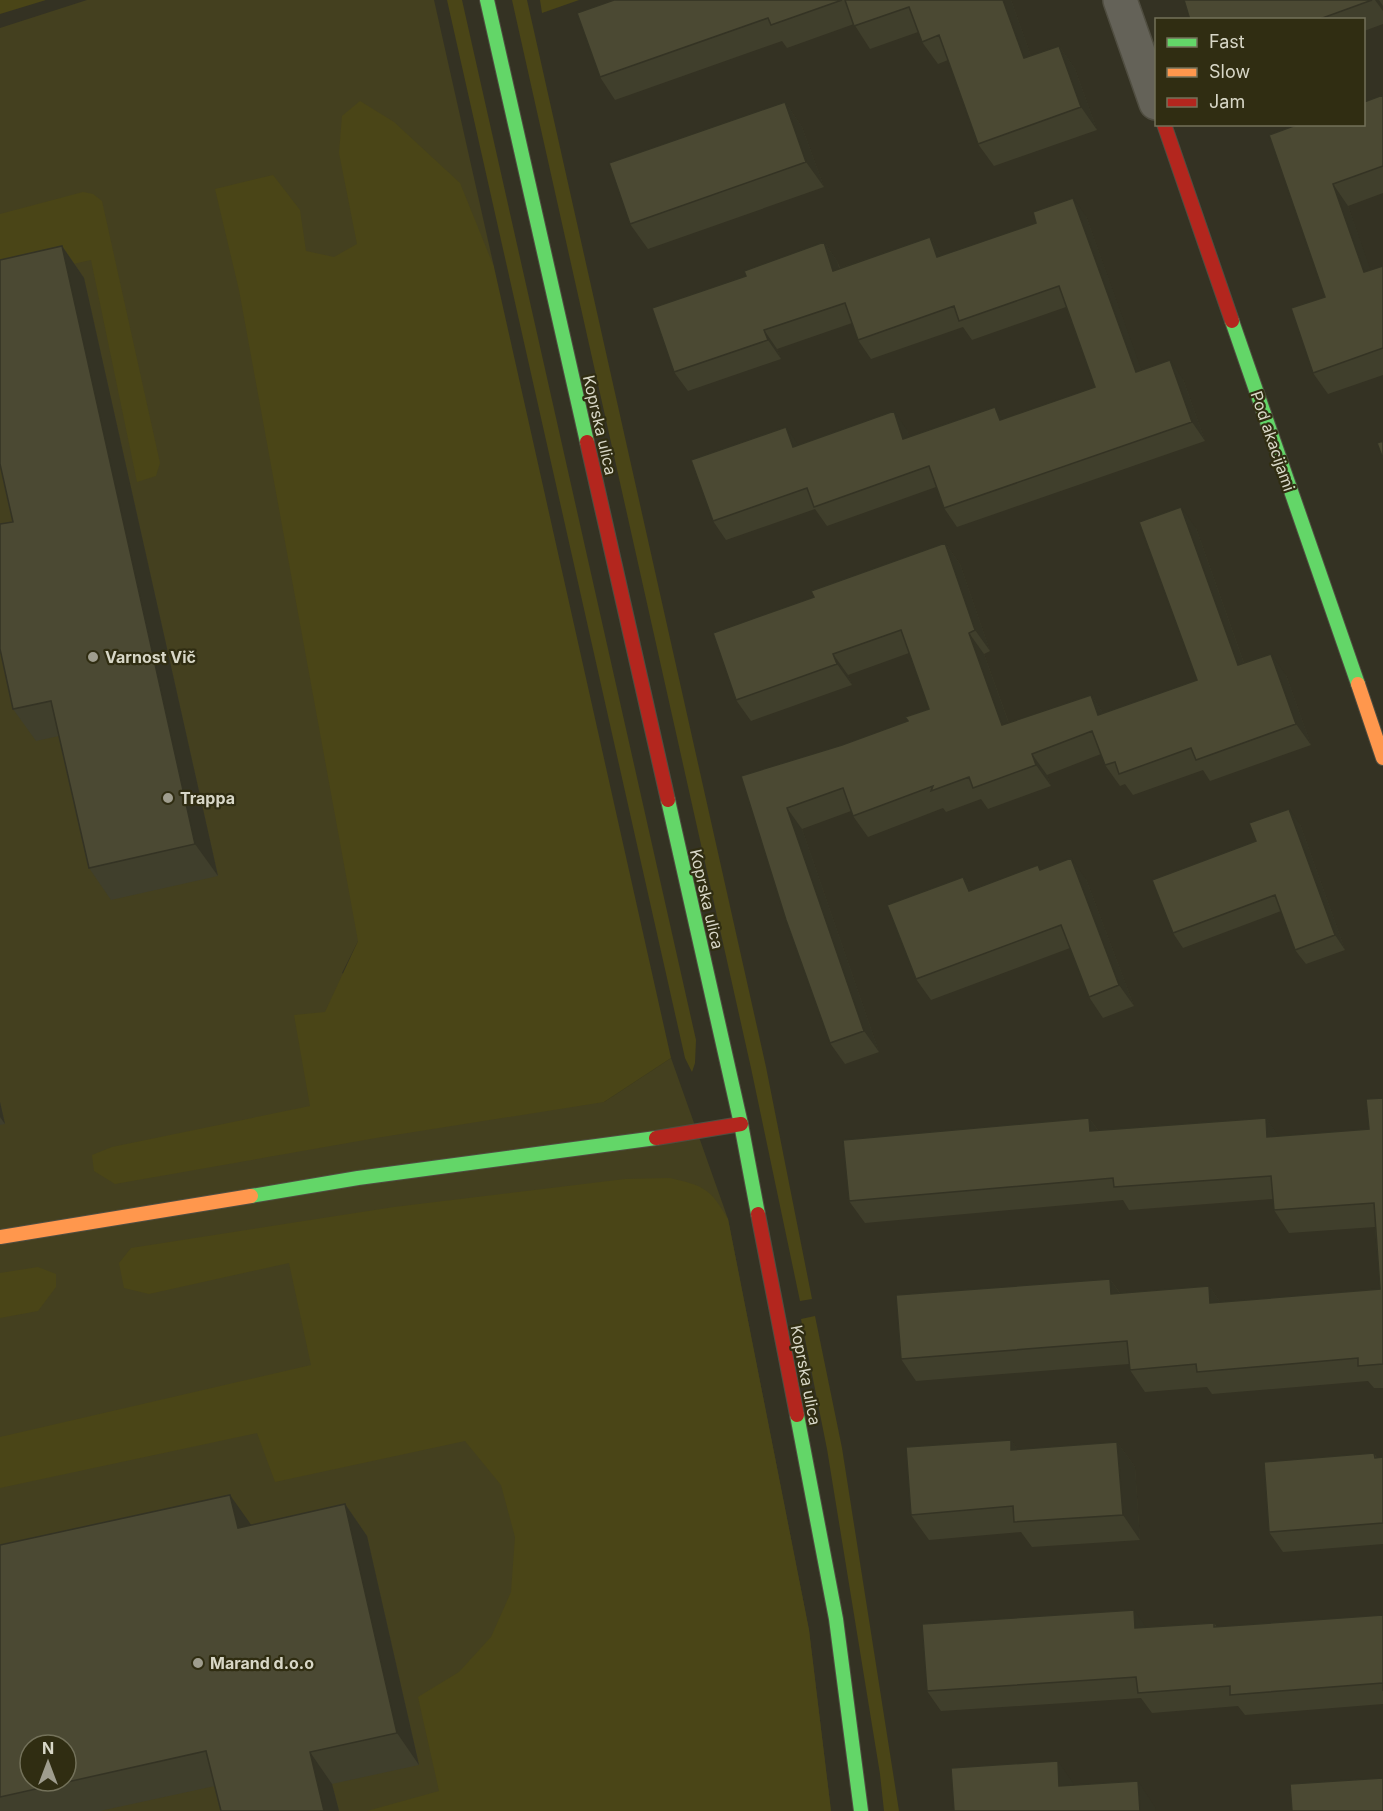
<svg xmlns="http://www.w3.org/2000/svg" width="1383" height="1811" viewBox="0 0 1383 1811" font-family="Inter,sans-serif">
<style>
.built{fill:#44401f;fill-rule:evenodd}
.green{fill:#4a4517}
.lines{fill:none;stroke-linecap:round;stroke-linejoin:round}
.street-casing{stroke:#504e41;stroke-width:36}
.fast-casing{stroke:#504e41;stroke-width:16}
.slow-casing{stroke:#504e41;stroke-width:16}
.jam-casing{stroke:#504e41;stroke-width:16}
.street{stroke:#646258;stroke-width:33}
.fast{stroke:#63d668;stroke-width:14}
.slow{stroke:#ff974d;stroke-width:14}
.jam{stroke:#b3261e;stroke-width:14}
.wall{fill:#403f2c}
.shaded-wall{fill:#343324}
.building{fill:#4b4933;stroke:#343324;stroke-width:1.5;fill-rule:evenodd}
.poi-dot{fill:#9f9d8e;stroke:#302d12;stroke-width:2}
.labels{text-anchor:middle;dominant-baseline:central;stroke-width:4.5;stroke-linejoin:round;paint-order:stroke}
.street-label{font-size:16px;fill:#d8d7c7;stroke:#302d12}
.poi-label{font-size:16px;font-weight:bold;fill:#d8d7c7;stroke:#302d12;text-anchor:start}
</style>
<rect width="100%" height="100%" fill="#343223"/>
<path class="built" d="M87,0h347l60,267 -136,674 -16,32 262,129 67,-44 57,161 81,411 22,181h-831v-1783zM30,1745h36v36h-36z"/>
<path class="green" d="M0,0h46l-46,14z
M447,0h15l234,1040 -1,23 -3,9 -7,-14z
M512,0h15l239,1067 46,232 -12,2 -49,-233z
M540,0h39l-37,13z
M360,101l34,21 66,61 34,84 177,791 -67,44 -228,36 -261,46 -21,-13 -2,-16 20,-8 198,-41 -16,-91 31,-3 33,-71 -119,-651 -24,-101 58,-14 27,35 6,41 28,6 23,-13 -18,-91 3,-37z
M83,192l10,2 9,7 58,262 -4,13 -19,6 -46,-222 -91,20v-66z
M670,1178c34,8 40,10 58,41l81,411 22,181h-464l72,-20 -21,-94 41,-25 32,-35 20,-45 4,-55 -14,-52 -36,-44 -190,41 -18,-49 -257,55v-51l311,-72 -22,-102 -140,31 -25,-6 -5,-25 12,-15 263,-41 231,-28z
M38,1267l18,7v13l-18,24 -38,7v-45z
M815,1316l27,132 57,363h-15l-4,-37 -53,-325 -26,-130z"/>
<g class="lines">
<g class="street-casing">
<path id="street" d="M1120,0l36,103"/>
</g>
<g class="fast-casing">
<path id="fast" d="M487,0l100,442
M1232,321l126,363
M668,800l73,324 17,90
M251,1196l107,-18 298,-40
M797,1415l39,204 25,192"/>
</g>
<g class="slow-casing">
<path id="slow" d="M1358,684l25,74
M0,1237l251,-41"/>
</g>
<g class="jam-casing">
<path id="jam" d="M1164,124l68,197
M587,442l81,358
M656,1138l85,-14
M758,1214l39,201"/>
</g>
<use href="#street" class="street"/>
<use href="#fast" class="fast"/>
<use href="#slow" class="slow"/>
<use href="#jam" class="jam"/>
</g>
<path class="wall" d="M614,0h397l20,56 28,-10 16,23 22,61 -103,36 -16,-22 -30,-84 -10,4 -16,-22 -4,-10 -48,17 -16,-25 -67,24 -5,-7 -167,59 -15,-23z
M1184,0h199v24l-19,7v-11h-174z
M1383,95v98l-35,13 22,64 13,-4v109l-55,19 -15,-21 12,-76 -56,-162z
M785,102l17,25 22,60 -176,62 -18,-25z
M1086,216l55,154 42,9 22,62 -248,86 -13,-19 -8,-21 -109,39 -12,-17 -89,31 -13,-19 85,-76 109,-15 2,7 94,-18 92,-32 -29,-80 -94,33 -9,-13 -92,32 -13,-19 -6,-17 -75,26 4,10 -93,32 -14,-19 72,-96 78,-34 13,19 3,7 90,-31 12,18z
M62,246l22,32 134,598 -107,24 -22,-32 -30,-132 -23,5 -23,-32v-187z
M1196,528l48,135 42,12 25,70 -101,36 -7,-11 -70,25 -8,-11 -5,2 -15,-21 -4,-11 -54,21 4,11 -63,23 -7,-10 -35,13 -3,-4 -75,29 -15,-21 -2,-5 -49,18 77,223 -34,12 -15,-21 -89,-267 101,-31 66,-24 21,-12 -20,-56 -61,22 4,10 -101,36 -15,-21 78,-103 131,-54 15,21 30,87 -6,3 25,69 82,-28 12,18 94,-33z
M1300,824l45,126 -39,14 -11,-14 -14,-39 -98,37 -10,-15 83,-92z
M1042,869l44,10 48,127 -31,12 -14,-21 -19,-49 -139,52 -15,-21 47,-102 9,13z
M1383,1098v290h-9l-6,-7 -156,13 -5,-7 -62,5 -15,-22 -1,-6 -213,17 -15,-22 209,-80 10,14 89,-7 11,16 160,-13 -5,-62 -86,6 -15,-23 -1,-11 -144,11 -6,-10 -258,23 -16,-22 240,-83 9,12 168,-12 12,18 91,-7z
M0,1102l5,22 -5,1z
M1011,1440l7,10 99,-8 18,25 5,73 -108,7 -11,-15 -92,8 -18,-25z
M1374,1453l3,5h6v86l-100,8 -14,-20z
M345,1504l22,32 52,229 -87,19 7,27h-118l-6,-25 -115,25h-100v-266l251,-20z
M1383,1615v89l-138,11 -7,-9 -86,7 -11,-15 -200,13 -14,-20 219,-64 68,-4 3,4z"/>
<path class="shaded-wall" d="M1003,0h8l29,81 -16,-23z
M1375,0h4l4,6v5z
M1059,46l16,23 22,61 -16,-23z
M785,102l17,25 22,60 -18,-25z
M1333,184l15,22 31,88 -15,-22z
M1073,198l13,18 63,175 -13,-19z
M930,237l13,19 -6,1z
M824,242l13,19 9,28 -13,-18z
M62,246l22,32 134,598 -23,-32z
M764,330l13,19 4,10 -13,-19z
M1170,360l13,19 22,62 -13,-19z
M995,407l13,19 -8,-6z
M894,411l13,19 9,28 -13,-19z
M786,427l13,19 -6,1z
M1181,507l15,21 56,158 -14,-21z
M945,543l15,21 30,87 -15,-21z
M969,633l15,21 33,92 -15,-21z
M833,654l15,21 4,10 -15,-21z
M1271,654l15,21 25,70 -15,-21z
M1091,695l14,21 -7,-1z
M1032,754l15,21 4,11 -15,-21z
M787,808l15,21 77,223 -15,-21z
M1289,809l11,15 45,126 -10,-15z
M1071,858l15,21 48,127 -15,-21z
M963,877l15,21 -9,-7z
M0,1102l5,22 -5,-7z
M1089,1118l16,22 -15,-9z
M1266,1118l15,22 -14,-3z
M1110,1279l15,22 -14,-7z
M1209,1286l15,22 -14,-5z
M1011,1440l18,25 -18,-15z
M1117,1442l18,25 5,73 -17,-25z
M230,1495l22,31 -14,2z
M345,1504l22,32 52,229 -22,-32z
M1134,1610l14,20 -13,-2z
M310,1752l22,32 7,27h-15z
M1058,1761l17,25h-16z
M1138,1781l17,26 1,4h-16z"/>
<path class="building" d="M614,0h228l-71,25 -3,-7 -168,59 -23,-64z
M845,0h158l21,58 35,-12 22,61 -103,37 -39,-109 -17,7 -13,-35 -55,19z
M1184,0h188l-55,20h-127z
M1383,95v71l-50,18 31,88 19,-6v82l-70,25 -22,-65 34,-11 -56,-162 30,-11h65v-22z
M785,102l21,60 -176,62 -21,-61z
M1073,198l63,174 34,-12 22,62 -248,86 -15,-42 -115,41 -7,-19 -94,33 -22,-61 95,-33 7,20 101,-36 9,28 92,-32 5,13 95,-33 -36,-101 -100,35 -5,-15 -96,34 -13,-37 -81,27 4,10 -94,32 -22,-64 94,-32 -2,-5 80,-29 9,29 97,-34 7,20 99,-34 -3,-11z
M62,246l133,598 -106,24 -38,-167 -38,8 -13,-60v-125l13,-2 -13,-58v-204z
M1383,441v18l-6,-16z
M1181,507l57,158 33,-11 25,70 -100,36 -5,-12 -72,26 -4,-12 -10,3 -13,-34 -60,23 4,11 -63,23 -4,-11 -38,14 2,-5 -80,30 -10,-28 -56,20 77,223 -34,12 -44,-123 -45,-144 101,-31 66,-24 -3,-4 24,-8 -28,-79 -68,24 4,10 -101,36 -23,-67 101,-36 -3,-6 134,-48 30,87 -6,3 33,92 89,-30 7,20 99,-35 -58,-158z
M1289,809l46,126 -40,15 -20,-55 -102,38 -21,-53 104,-39 -7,-18z
M1071,858l48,127 -30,12 -28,-72 -145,54 -29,-74 76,-28 6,14 69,-26 2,5z
M1383,1098v266l-25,2v-8l-161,14 -1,-8 -66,6 -3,-29 -226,18 -5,-64 214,-16 1,15 98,-8 1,17 170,-14 -6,-86 -100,7 -3,-34 -157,11 -1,-9 -264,23 -6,-61 246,-22 1,13 176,-13 1,19 102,-8 -3,-30z
M1011,1440v10l106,-8 6,73 -109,7 -1,-16 -102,9 -5,-68z
M1374,1453l1,5 8,-1v66l-114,9 -5,-70z
M230,1495l8,33 107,-24 52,229 -87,19 14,59h-103l-15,-60 -206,46v-252zM30,1745h36v36h-36z
M1134,1610l1,18 79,-5v4l169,-12v76v-8l-153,12v-9l-92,7 -2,-16 -209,14 -5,-67z
M1058,1761l1,25 79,-5 2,30h-186l-3,-43z
M1383,1778v33h-91l-2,-27z"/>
<g class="poi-dot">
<circle cx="93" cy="657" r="6"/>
<circle cx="168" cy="798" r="6"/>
<circle cx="198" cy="1663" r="6"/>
</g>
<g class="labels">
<g class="street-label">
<text transform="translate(600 425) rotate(77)">Koprska ulica</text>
<text transform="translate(1273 441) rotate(71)">Pod akacijami</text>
<text transform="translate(707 899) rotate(77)">Koprska ulica</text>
<text transform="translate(806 1375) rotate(79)">Koprska ulica</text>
</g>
<g class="poi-label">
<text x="105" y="657">Varnost Vič</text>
<text x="180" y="798">Trappa</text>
<text x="210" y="1663">Marand d.o.o</text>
</g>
</g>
<rect x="1155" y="18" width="210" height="108" fill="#302d12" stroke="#73715a" stroke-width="1.5"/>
<rect x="1167" y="38" width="30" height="9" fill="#63d668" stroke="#73715a" stroke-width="1.5"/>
<text x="1209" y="48" font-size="18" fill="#d8d7c7">Fast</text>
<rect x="1167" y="68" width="30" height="9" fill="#ff974d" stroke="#73715a" stroke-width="1.5"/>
<text x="1209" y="78" font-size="18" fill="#d8d7c7">Slow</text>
<rect x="1167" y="98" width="30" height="9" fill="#b3261e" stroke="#73715a" stroke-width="1.5"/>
<text x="1209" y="108" font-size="18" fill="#d8d7c7">Jam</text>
<g transform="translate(48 1763)"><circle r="28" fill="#302d12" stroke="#73715a" stroke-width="1.5"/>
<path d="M0-4.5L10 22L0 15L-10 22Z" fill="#9f9d8e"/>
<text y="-9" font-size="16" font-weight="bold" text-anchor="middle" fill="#d8d7c7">N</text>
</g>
</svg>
